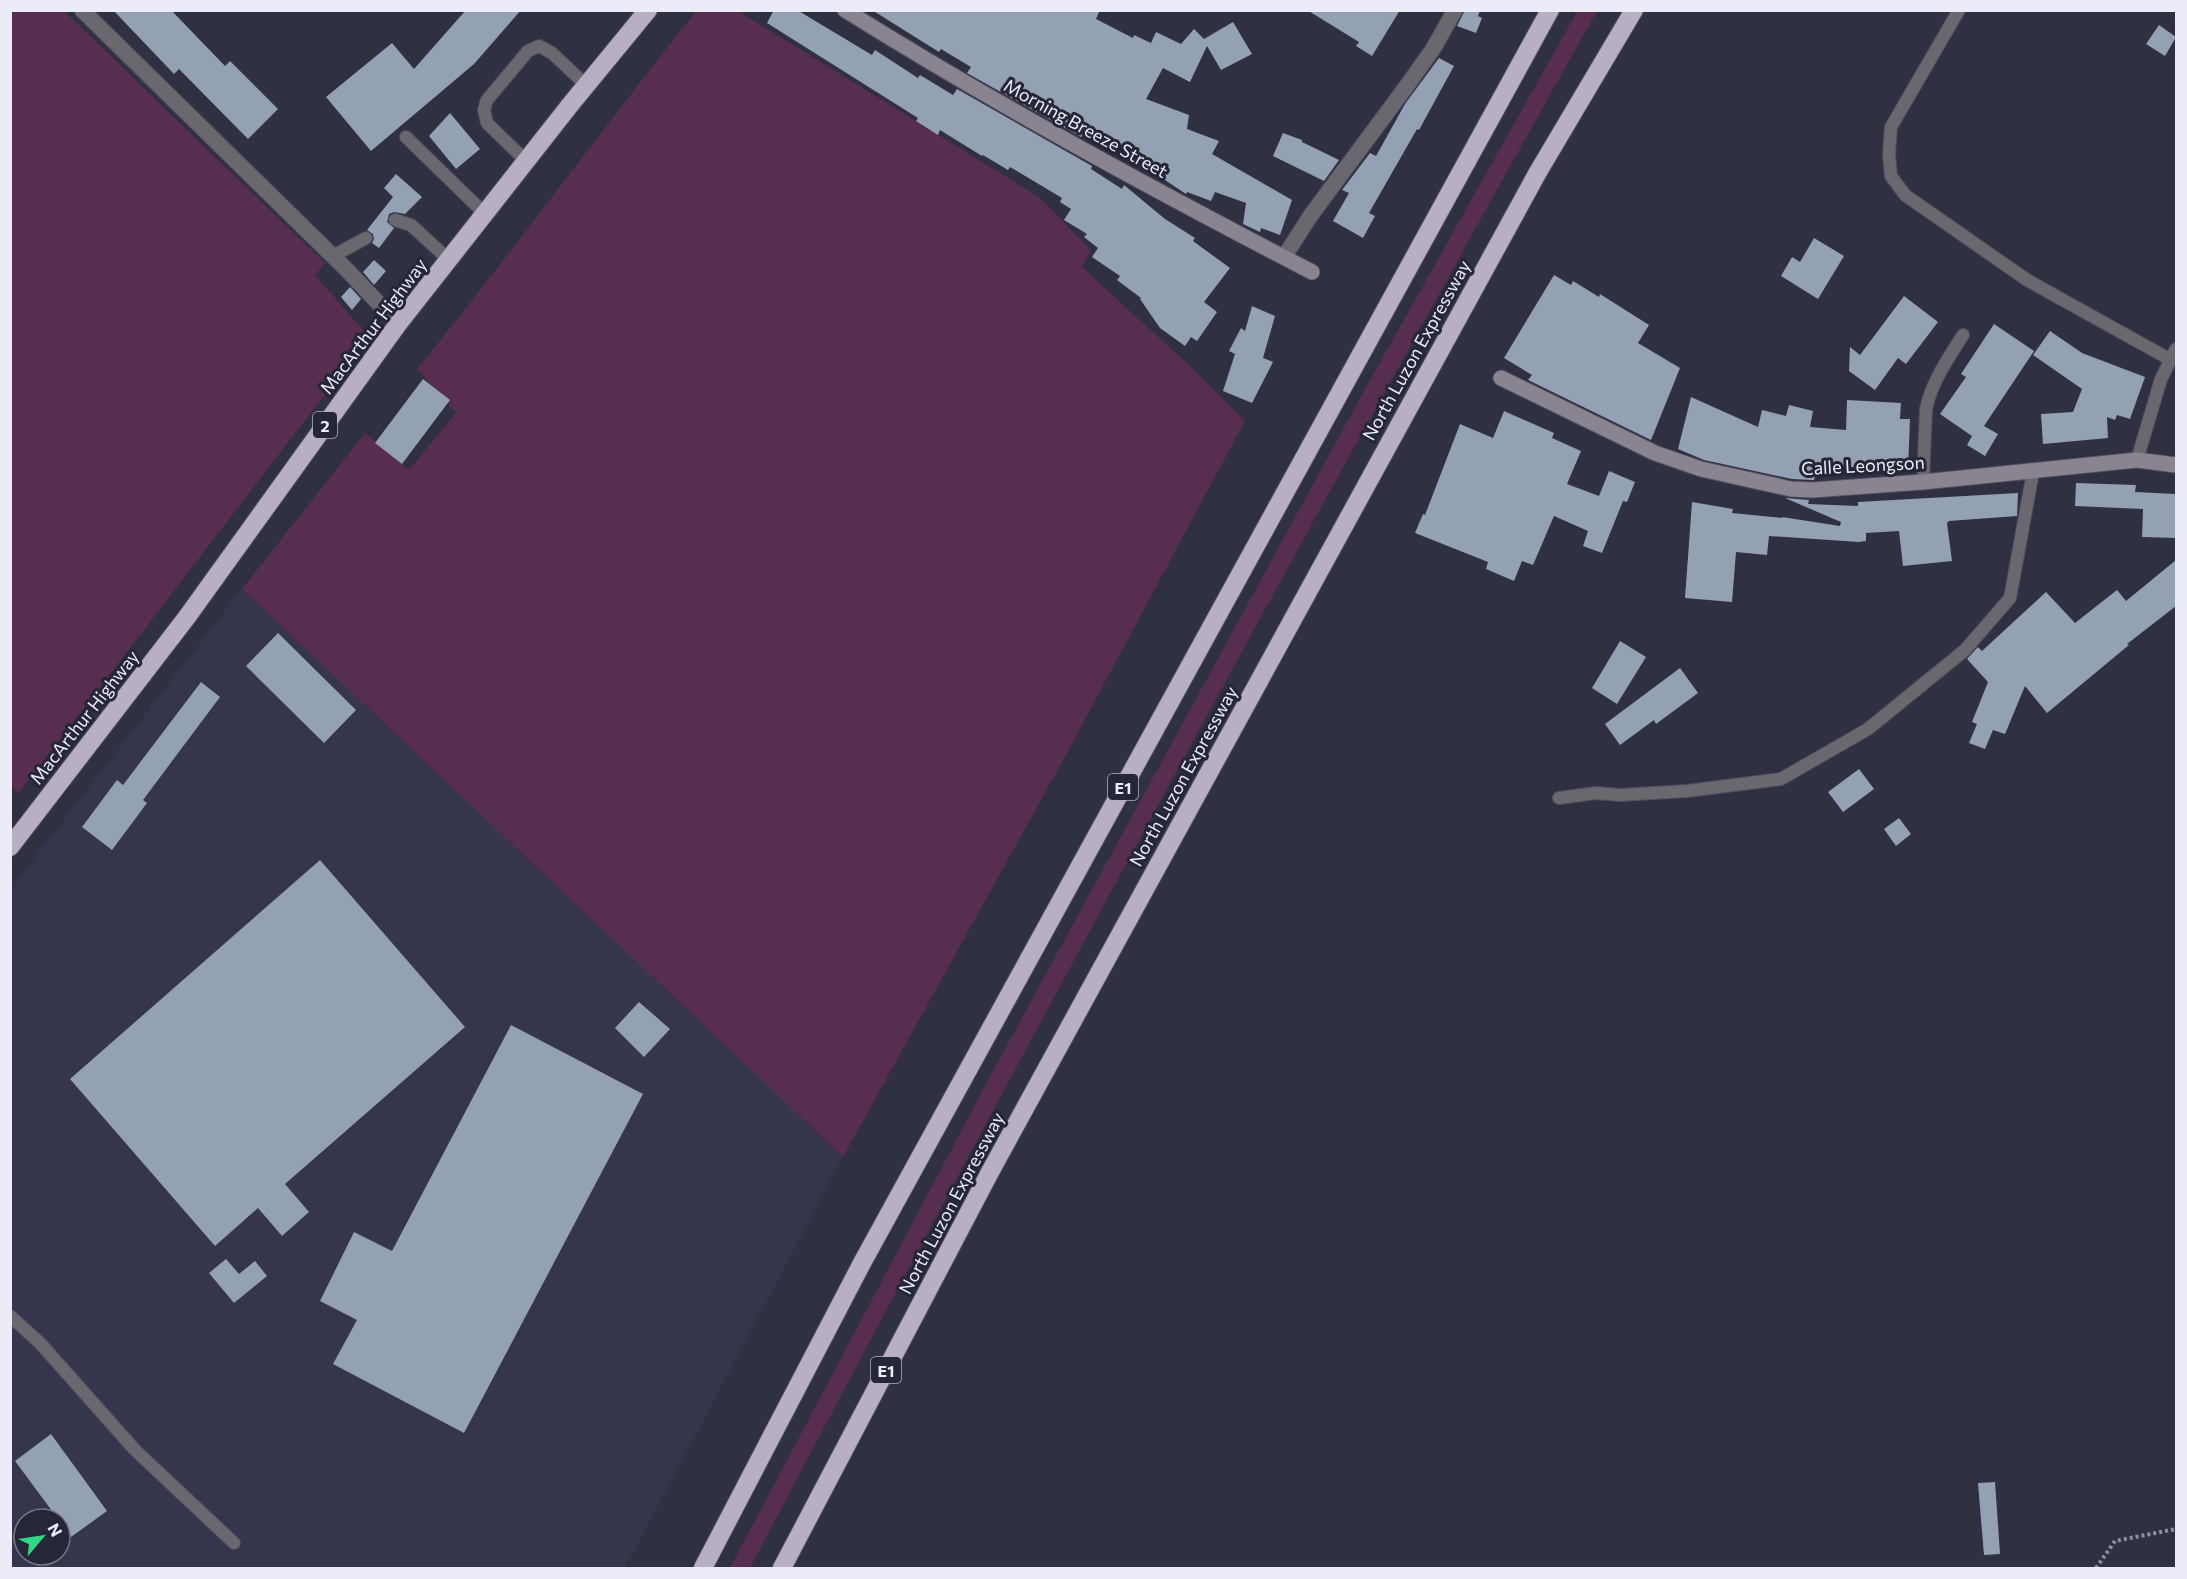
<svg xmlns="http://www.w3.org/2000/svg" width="2187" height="1579" viewBox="0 0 2187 1579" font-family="Commissioner,sans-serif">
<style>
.built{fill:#35364e;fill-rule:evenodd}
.green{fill:#572d51}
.building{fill:#94a1b4}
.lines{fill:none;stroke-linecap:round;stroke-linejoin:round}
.lane-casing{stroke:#4d4e5e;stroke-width:14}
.street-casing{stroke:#4d4e5e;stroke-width:17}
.secondary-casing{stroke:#4d4e5e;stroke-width:17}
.highway-casing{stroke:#4d4e5e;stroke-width:20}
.path{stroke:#8f909f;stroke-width:4;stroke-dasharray:3 3;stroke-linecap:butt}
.lane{stroke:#6b676f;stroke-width:12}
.street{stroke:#6b676f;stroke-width:15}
.secondary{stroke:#8a8491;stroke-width:15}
.highway{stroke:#b9afc3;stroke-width:18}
.labels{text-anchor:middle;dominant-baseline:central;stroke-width:6;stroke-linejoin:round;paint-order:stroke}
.shield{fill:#252637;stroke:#b0b1be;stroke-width:1.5}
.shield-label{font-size:16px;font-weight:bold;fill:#ebecf8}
.street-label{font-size:18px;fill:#ebecf8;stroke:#252637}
</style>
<rect width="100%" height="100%" fill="#2f3041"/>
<path class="built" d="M242,589l601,568 -218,411h-614l-1,-678zM24,1519h36v36h-36z"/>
<path class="green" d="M1578,10l19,1c-289,515 -572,1034 -847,1557h-20l264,-499 371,-680z
M10,11h54l261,252 -10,12 54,62 -351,457 -8,-9z
M696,11h42l301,186 52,53 -9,17 109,100 54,54 -184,343 -218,393 -601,-568 123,-156 44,37 47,-57 -39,-44c96,-118 185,-240 279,-358z"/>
<path class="building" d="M113,10h58l54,56 5,-5 48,48 -30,30 -69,-70 -5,5z
M466,10h55l-47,54 -103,87 -45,-54 66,-54 22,26z
M774,10h23l75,45 3,-5 43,28 2,-3 33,20 4,-6 135,77 -1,3 31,20 2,-4 41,34 30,19 -2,3 37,27 -26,34 13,10 -20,29 -6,-4 -6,9 -25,-18 -20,-29 1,-1 -24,-18 3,-4 -28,-19 6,-9 -14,-11 3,-3 -23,-14 7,-11 -11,-7 2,-4 -52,-31 -2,3 -25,-15 -1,1 -42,-26 -2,5 -22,-14 2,-3 -151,-95z
M872,10h228l-4,9 37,19 1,-3 17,8 5,-11 25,12 13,-15 10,10 29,-17 19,32 -31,16 -14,-24 -17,36 -27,-14 -17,31 43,16 -2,14 32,12 -7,13 80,46 -12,35 -19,-7 -1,4 -17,-8 3,-21 -31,-11 -4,9 -24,-9 -1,2 -51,-34 3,-6 -30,-16 -1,3 -19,-13 -7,9 -114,-64 4,-6 -30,-18 -2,3z
M1307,10h93l-28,46 -16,-10 3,-4z
M1465,10h15l-2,6 4,2 -6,15 -19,-7z
M2159,25l17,12 -11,19 -19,-12z
M1439,58l15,8 -35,64 -2,-1 -48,84 6,3 -12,22 -30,-17 16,-28 -7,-3 28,-37 6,3 29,-52z
M450,113l30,36 -24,20 -27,-33z
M1283,133l19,7v2l37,18 -15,21 -51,-25z
M396,174l26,23 -17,17 -11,-2 -5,2 -2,8 7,6 -15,20 -7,-5 2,-4 -1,-5 -6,-4 26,-33 -9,-9z
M1814,238l30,18 -26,43 -37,-23 11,-19 8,5z
M374,260l12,11 -12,14 -11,-13z
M1554,275l17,10 2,-4 26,16 1,-3 49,31 -11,18 42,25 -29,72 -123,-60 4,-5 -28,-17z
M350,287l11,12 -9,11 -11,-13z
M1904,296l34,26 -32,42 -8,-6 -23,32 -26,-19 1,-24 10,8z
M1252,306l23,10 -12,42 10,4 -21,41 -29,-12 12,-37 -6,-3 12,-23 4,3z
M1994,324l40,27 -50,75 14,8 -13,22 -18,-11 5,-9 -32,-22 26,-37 -5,-3z
M2050,331l32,22 63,24 -15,42 -13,-4 -2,5 -8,-3 1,21 -65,6 -2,-30 32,-2 9,-23 -49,-34z
M423,379l27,21 -48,64 -27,-21z
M1691,397l67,30 4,-17 24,6 3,-11 24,6 -3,16 36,3 1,-30 54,3 -1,16h10l-2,50 -90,-3 -4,14h-2l-20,-1 -88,-19 -26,-11z
M1504,411l50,22 -2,5 29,13 -14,33 32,12 10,-25 26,11 -8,20 -4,-1 -21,52 -19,-7 5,-15 -34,-15 -21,49 -11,-4 -8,20 -28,-12 2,-7 -73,-29 8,-19 2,1 35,-91 33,14z
M2076,483l60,2 -1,7 41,2v44l-34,-1 1,-28 -68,-3z
M2018,493l-1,23 -68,5 -2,2 5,38 -49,5 -4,-35 -33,2v8l-7,1 -90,-6 -2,19 -31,-3 -4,50 -47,-4 7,-96 41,7 -1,4 50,5v-1l58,9 1,-4 -56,-24 24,2 -1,4 50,2v-4z
M2176,560v46l-49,38 2,1 -82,68 -22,-27 -20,48 -12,-4 -8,19 -16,-6 8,-19 -5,-2 16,-40 -21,-23 11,-12 4,4 64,-59 29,31 42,-33 9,11z
M278,633l78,77 -32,33 -78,-77z
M1620,641l26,16 -29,47 -25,-16z
M1680,668l18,25 -42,31 -2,-4 -34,25 -15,-21z
M201,682l19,15 -77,103 4,3 -35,47 -30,-23 35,-47 6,5z
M1859,769l15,20 -31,23 -15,-20z
M1899,818l12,16 -15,12 -12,-17z
M320,860l145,167 -180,157 24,28 -27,24 -24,-28 -43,38 -145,-167z
M639,1002l31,27 -26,28 -29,-29z
M511,1025l132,69 -179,339 -131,-69 24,-44 -37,-19 34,-69 38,19z
M226,1259l13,15 16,-13 12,15 -33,27 -25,-30z
M51,1434l56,77 -36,26 -11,-15v-3h-2l-43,-58z
M1995,1482l5,72 -16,1 -6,-72z"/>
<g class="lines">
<g class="lane-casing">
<path id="lane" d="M1959,10l-68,117 -2,27 2,22 14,19 122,85 144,80
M406,137l79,77
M526,161l-39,-38 -3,-13 3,-10 41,-49 11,-5 13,7 34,32
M395,220l16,5 38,35
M333,256l33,-18
M2137,460l24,-81 15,-30
M1923,482l3,-73c6,-28 22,-50 37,-74
M1559,798l37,-5 24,2 67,-4 94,-12 87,-50 97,-79 45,-52 23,-126
M10,1316l30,27 95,107 99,93"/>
</g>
<g class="street-casing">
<path id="street" d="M82,10l266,261 50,53
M1284,257l27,-42 95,-128 27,-38 22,-39"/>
</g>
<g class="secondary-casing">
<path id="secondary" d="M845,10c152,95 309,180 467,262
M1501,378l154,75 46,16 90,20 21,1 111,-8 214,-22 39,5"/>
</g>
<g class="highway-casing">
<path id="highway" d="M10,847l177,-230 211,-293 172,-219 78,-95
M703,1568l159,-305 688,-1253
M782,1568l208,-396 548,-1000 96,-162"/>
</g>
<path class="path" d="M2096,1568l19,-27 61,-12"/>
<use href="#lane" class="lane"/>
<use href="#street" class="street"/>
<use href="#secondary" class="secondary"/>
<use href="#highway" class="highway"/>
</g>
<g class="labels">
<g class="shield">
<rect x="313" y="412" width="24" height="26" rx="4.5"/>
<rect x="1108" y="774" width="30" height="26" rx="4.5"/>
<rect x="871" y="1357" width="30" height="26" rx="4.5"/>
</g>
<g class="shield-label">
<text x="325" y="425">2</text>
<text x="1123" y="787">E1</text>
<text x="886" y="1370">E1</text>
</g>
<g class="street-label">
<text transform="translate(1086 128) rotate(29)">Morning Breeze Street</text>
<text transform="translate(373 326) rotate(-53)">MacArthur Highway</text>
<text transform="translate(1416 350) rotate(-61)">North Luzon Expressway</text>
<text transform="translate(1863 465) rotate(-3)">Calle Leongson</text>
<text transform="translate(84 717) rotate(-52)">MacArthur Highway</text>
<text transform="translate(1183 776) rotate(-61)">North Luzon Expressway</text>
<text transform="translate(951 1203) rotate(-62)">North Luzon Expressway</text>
</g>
</g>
<rect width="2187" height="1579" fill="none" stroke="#ebecf8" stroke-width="24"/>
<g transform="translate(42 1537) rotate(61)"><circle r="28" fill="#252637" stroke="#747584" stroke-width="1.5"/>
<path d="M0-4.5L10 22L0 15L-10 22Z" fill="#30d883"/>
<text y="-9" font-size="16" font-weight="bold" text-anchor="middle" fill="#ebecf8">N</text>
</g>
</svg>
